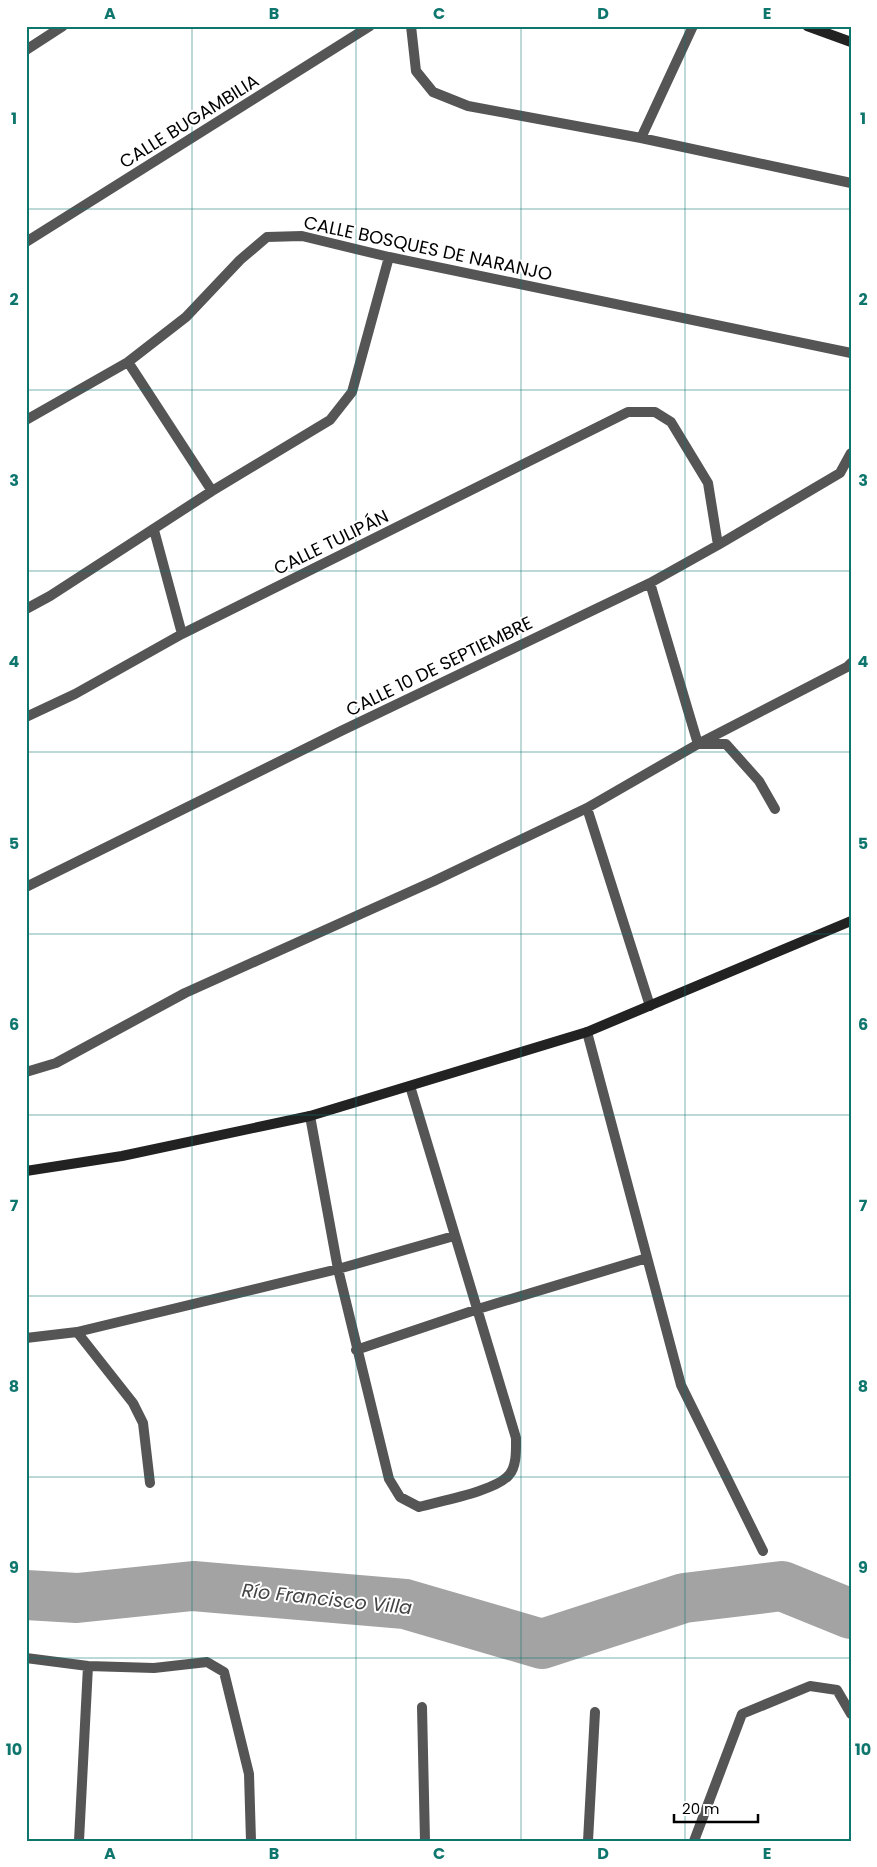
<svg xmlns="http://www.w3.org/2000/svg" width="877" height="1867" viewBox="0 0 877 1867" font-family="Poppins,sans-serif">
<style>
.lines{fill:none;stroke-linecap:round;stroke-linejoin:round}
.river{stroke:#a3a3a3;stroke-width:50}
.street{stroke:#555;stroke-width:10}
.secondary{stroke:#222;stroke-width:10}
.grid{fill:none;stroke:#0f766e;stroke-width:1;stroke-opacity:0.55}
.labels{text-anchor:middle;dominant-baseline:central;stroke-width:4;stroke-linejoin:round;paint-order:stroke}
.street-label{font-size:18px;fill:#000;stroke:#fff}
.water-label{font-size:19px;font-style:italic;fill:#444;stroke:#fff}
.neatline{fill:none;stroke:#0f766e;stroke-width:2}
.grid-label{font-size:16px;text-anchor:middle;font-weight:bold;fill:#0f766e}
</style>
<rect width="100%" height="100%" fill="#fff"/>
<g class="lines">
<path class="river" d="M26,1595l51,3 116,-12 212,18 137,40 142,-46 98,-12 69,28"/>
<path class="street" d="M411,26l5,45 17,21 35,14 173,32 210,45
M26,50l37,-24
M641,138l52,-112
M26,242l344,-216
M128,362l84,129
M26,420l102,-58 58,-45 54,-57 27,-23 35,-1 87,21 462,96
M154,530l28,104
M650,583l48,161h28l33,37 16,28
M26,609l24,-13 162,-105 118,-71 22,-28 37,-135
M26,717l49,-23 107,-60 446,-222h27l16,10 37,61 10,62
M587,808l63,198
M26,887l315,-156 309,-148 68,-38 122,-72 11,-20
M587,1032l94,353 82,166
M26,1072l30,-9 129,-70 249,-112 153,-73 111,-64 149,-77 4,-4
M310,1116l28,153 51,210 11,18 19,10c21,-6 77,-16 90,-32 8,-9 7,-26 7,-37l-106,-352
M77,1332l56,71 10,20 7,60
M26,1338l51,-6 261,-63 116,-33
M356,1350l122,-41 169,-51
M26,1658l62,8 66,2 53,-6 17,10 25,102 2,67
M422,1707l3,134
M79,1841l9,-175
M588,1841l7,-129
M694,1841l48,-127 68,-28 27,4 14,24"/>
<path class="secondary" d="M807,26l44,16
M26,1171l96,-15 188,-40 277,-84 264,-111"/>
</g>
<path class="grid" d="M192,26v1815M356,26v1815M521,26v1815M685,26v1815M26,209h825M26,390h825M26,571h825M26,752h825M26,934h825M26,1115h825M26,1296h825M26,1477h825M26,1658h825"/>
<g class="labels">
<g class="street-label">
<text transform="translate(189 121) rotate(-32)">CALLE BUGAMBILIA</text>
<text transform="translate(428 248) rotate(12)">CALLE BOSQUES DE NARANJO</text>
<text transform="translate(331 542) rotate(-26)">CALLE TULIPÁN</text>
<text transform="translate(439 666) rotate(-26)">CALLE 10 DE SEPTIEMBRE</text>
</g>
<g class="water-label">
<text transform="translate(327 1599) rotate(6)">Río Francisco Villa</text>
</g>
</g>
<rect width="877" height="1867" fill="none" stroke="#ffffff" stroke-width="55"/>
<path d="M674 1814v8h84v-8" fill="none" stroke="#000000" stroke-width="2.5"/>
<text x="682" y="1814" font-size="15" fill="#000000" stroke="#ffffff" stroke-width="4" paint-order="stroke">20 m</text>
<rect x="28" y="28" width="822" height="1812" class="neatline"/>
<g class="grid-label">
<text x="110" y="19">A</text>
<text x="274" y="19">B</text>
<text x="439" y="19">C</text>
<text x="603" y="19">D</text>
<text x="767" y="19">E</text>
<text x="14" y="124">1</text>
<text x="863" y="124">1</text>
<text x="14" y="305">2</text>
<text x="863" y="305">2</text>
<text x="14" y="486">3</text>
<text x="863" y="486">3</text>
<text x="14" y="667">4</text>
<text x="863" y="667">4</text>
<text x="14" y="849">5</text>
<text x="863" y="849">5</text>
<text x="14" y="1030">6</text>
<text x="863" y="1030">6</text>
<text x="14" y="1211">7</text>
<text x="863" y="1211">7</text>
<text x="14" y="1392">8</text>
<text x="863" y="1392">8</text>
<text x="14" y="1573">9</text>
<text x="863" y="1573">9</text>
<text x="14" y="1755">10</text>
<text x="863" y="1755">10</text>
<text x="110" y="1859">A</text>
<text x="274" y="1859">B</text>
<text x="439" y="1859">C</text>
<text x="603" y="1859">D</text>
<text x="767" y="1859">E</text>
</g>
</svg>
